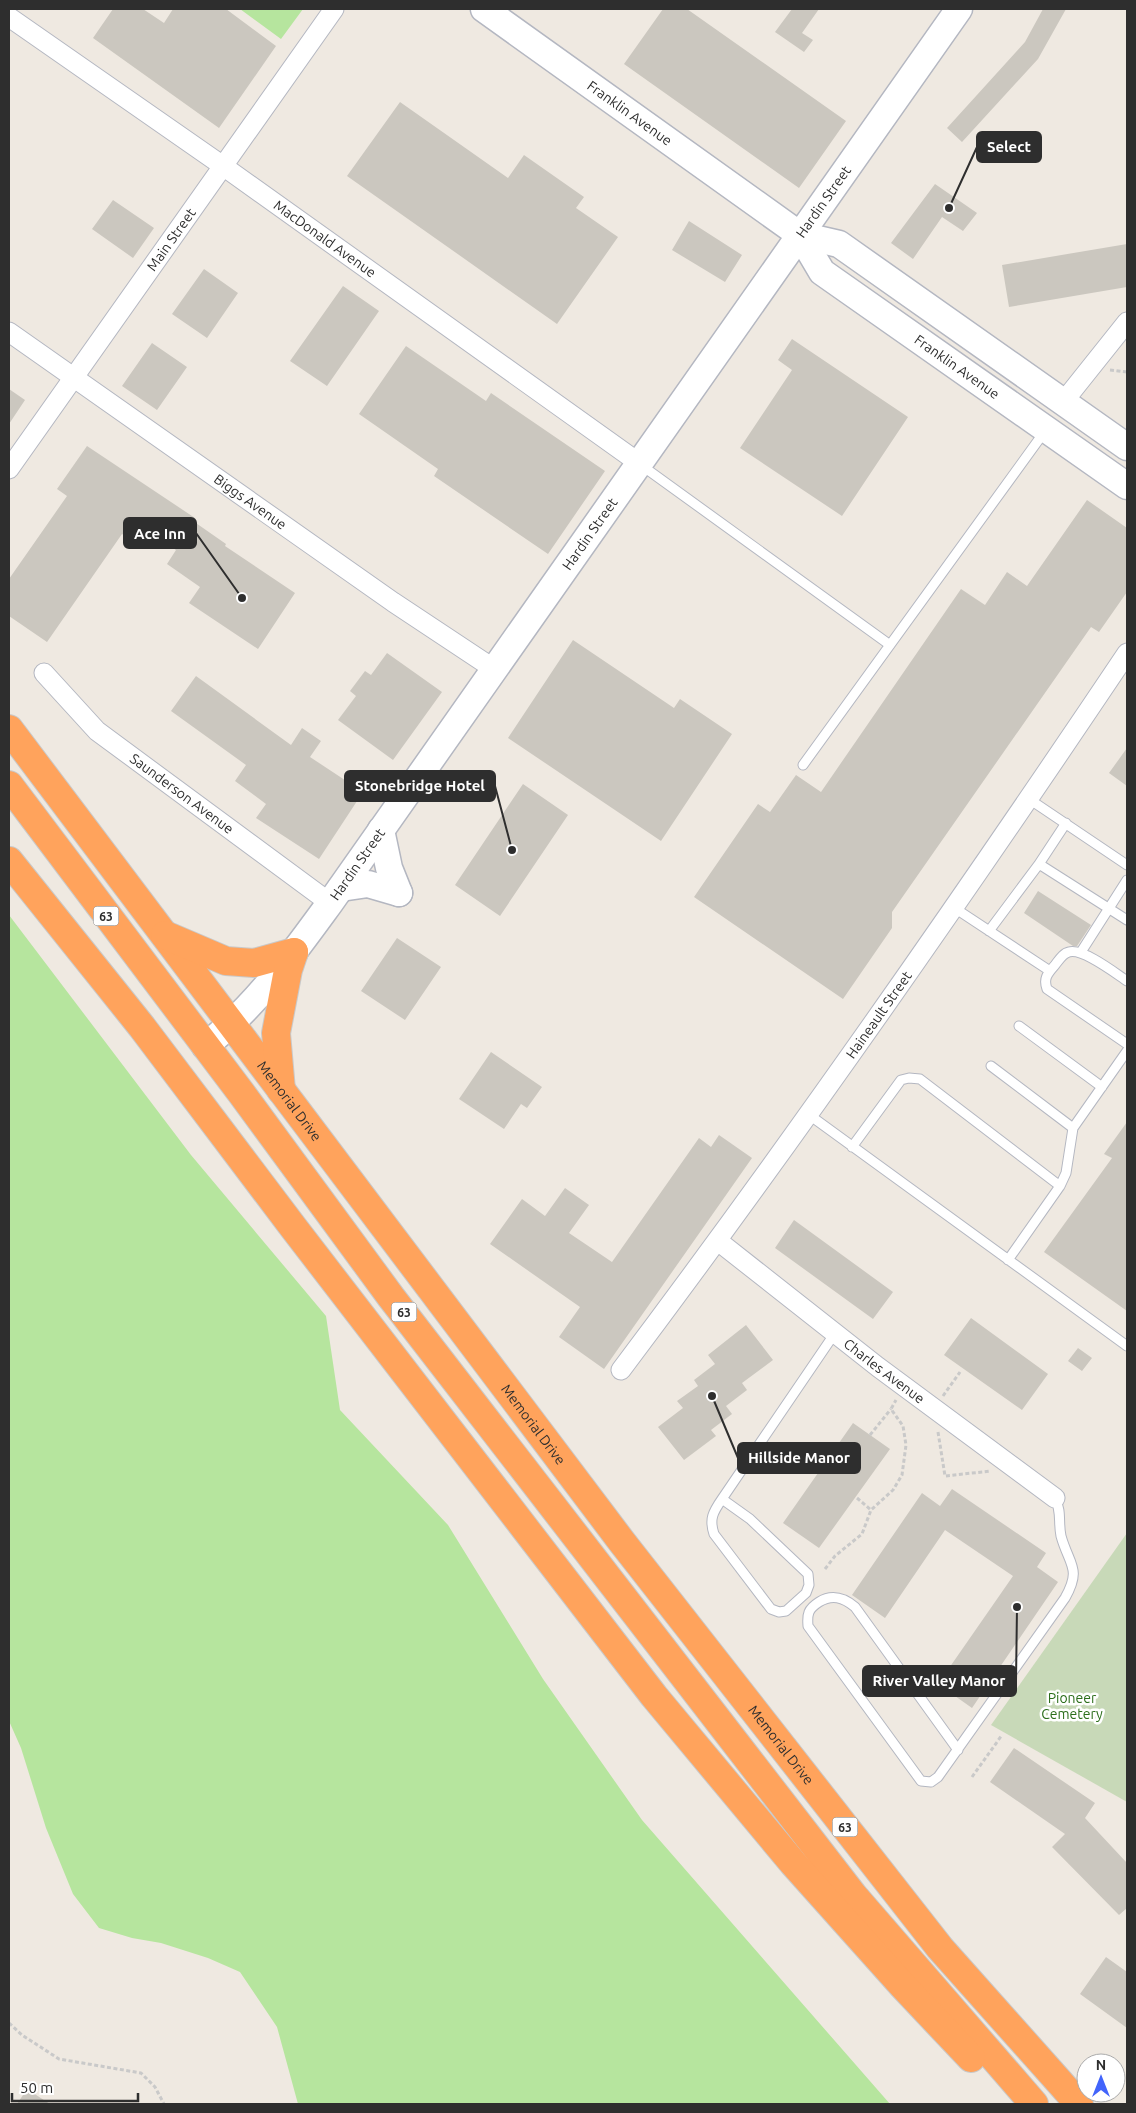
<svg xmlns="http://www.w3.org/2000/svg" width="1136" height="2113" viewBox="0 0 1136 2113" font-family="Ubuntu,sans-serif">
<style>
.green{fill:#b6e59e}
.cemetery{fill:#c8d9b8}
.building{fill:#cbc7bf}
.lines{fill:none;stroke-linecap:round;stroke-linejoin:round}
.lane-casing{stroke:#b4b7c1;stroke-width:11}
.street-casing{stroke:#b4b7c1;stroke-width:21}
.secondary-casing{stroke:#b4b7c1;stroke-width:29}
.highway-casing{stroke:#c9c9c9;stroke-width:30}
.path{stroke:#c9c9c9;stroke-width:3;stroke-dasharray:4 2.5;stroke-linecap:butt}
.lane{stroke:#fff;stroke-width:9}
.street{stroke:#fff;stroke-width:19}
.secondary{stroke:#fff;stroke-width:26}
.highway{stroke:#ffa35c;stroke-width:28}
.labels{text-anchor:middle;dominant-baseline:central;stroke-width:5;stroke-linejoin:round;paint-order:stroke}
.shield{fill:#fff;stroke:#6d6d6d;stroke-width:1}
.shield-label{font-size:12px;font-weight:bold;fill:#2e2e2e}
.street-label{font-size:14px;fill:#2e2e2e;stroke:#fff}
.park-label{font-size:14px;fill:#2c6e1b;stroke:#fff}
.leader{fill:none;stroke:#2e2e2e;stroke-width:2}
.callout-dot{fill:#2e2e2e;stroke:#fff;stroke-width:2}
.callout{fill:#2e2e2e;stroke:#2e2e2e;stroke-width:2}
.callout-label{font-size:15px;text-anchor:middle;font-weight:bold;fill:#fff}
</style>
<rect width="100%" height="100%" fill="#efe9e1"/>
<path class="green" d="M240,9h63l-22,30z
M9,915l182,240 135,161 14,94 108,115 95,154 99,141 248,284h-592l-21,-77 -37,-55 -32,-14 -47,-15 -29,-5 -33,-10 -26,-34 -27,-66 -25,-80 -12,-27z"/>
<path class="cemetery" d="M1127,1533v269l-136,-77z"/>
<path class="building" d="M113,9h30l21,14 9,-14h53l50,37 -57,82 -126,-90z
M663,9h24l159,112 -47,67 -175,-124z
M792,9h27l-17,24 11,7 -9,12 -29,-20z
M1043,9h23l-28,50 -76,83 -15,-14 78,-86z
M400,102l108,76 16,-23 60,42 -8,11 42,29 -61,87 -210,-148z
M935,184l42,29 -14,18 -21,-14 -29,42 -22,-16z
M113,200l41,28 -21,30 -41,-29z
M689,221l53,34 -17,27 -53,-32z
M1127,244v43l-118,20 -7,-42z
M204,269l34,24 -31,45 -35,-24z
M343,286l36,25 -52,75 -37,-25z
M792,339l116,78 -66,99 -102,-68 52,-78 -14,-10z
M152,343l35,24 -30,43 -35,-24z
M406,346l80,55 5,-8 114,78 -57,83 -114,-78 4,-7 -79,-55z
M9,389l16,11 -16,24z
M87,446l108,72 -2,3 33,23 -1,2 70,47 -37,56 -69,-46 11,-16 -33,-23 9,-14 -35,-23 -9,14 -10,-7 -75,108 -38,-26v-37l58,-83 -10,-7z
M1087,500l40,28v64l-28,40 -8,-5 -199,285v16l-49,71 -149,-102 64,-93 12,8 26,-37 25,17 140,-203 24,16 22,-33 20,14z
M573,640l101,68 6,-9 52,35 -71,107 -153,-103z
M387,653l55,39 -49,68 -55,-40 18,-24 -6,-5 15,-20 6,4z
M196,676l95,69 11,-17 19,13 -11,16 53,35 -44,67 -63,-41 10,-14 -31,-23 11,-16 -75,-54z
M1127,748v38l-18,-13z
M523,784l45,31 -68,101 -45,-31z
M1038,891l53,34 -14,21h-4l-49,-33z
M397,938l44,29 -36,53 -44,-29z
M491,1052l51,35 -15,21 -6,-4 -17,25 -45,-30z
M1127,1122v189l-83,-59 68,-94 -8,-4z
M719,1135l33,23 -148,211 -45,-32 21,-30 -90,-63 32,-45 23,17 20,-28 24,17 -20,28 43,29 87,-124 12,9z
M794,1220l99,72 -20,27 -98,-71z
M971,1318l77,56 -26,36 -78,-55z
M746,1325l27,35 -31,23 5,7 -21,16 6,8 -21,16 5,6 -32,24 -26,-33 25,-19 -6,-7 21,-15 -4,-6 21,-16 -7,-9z
M1078,1348l14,10 -10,13 -14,-10z
M853,1423l37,26 -71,99 -36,-25z
M952,1489l94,64 -9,14 21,15 -86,126 -34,-24 75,-108 -68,-46 -60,88 -33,-23 70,-102 18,13z
M1014,1748l81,55 -10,15 42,45v45l-8,7 -67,-68 13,-13 -75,-52z
M1106,1957l21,15v56l-47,-34z
M27,2089l23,15h-33z"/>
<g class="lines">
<g class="lane-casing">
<path id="lane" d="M641,465l249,180
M803,765l242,-334
M1029,799l98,66
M1066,823l-27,41 88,56
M953,907l97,64
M989,931l50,-67
M1081,952l46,-72
M1127,981c-12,-8 -44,-33 -58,-29 -6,1 -10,8 -14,13 -7,8 -12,13 -8,24l80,55
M1019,1026l83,61
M991,1066l82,62 -7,45 -6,13
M808,1114l319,232
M1073,1128l54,-77
M852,1147l49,-67 8,-2 11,1 140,107 -52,74
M722,1499l28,20 58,55 1,11 -3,8 -20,18 -7,1 -8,-3 -57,-75c-5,-15 -1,-22 8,-35l113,-166
M958,1750l-103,-143c-12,-10 -23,-13 -36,-5 -11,7 -12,12 -11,24l113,155 10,1 7,-5 127,-179c17,-30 4,-33 -4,-62 -3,-14 1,-24 -6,-38"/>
</g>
<g class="street-casing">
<g id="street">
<path id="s1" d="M9,17l214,149 416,297"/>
<path id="s2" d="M9,332l384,270 101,67"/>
<path d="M1064,401l63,-79"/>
<path id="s3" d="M9,469l325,-460"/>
<path id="s4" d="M44,673l53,58 233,172"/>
<path id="s5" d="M718,1241l160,126 177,131"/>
<path id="s6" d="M621,1370c176,-234 343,-474 506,-717"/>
</g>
</g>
<g class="secondary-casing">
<g id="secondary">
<path id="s7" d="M484,9l316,226 39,9 288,203"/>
<path id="s8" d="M800,235l22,37 305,214"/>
<path d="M381,830l8,38 10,25"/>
<path d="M341,888l27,-4 31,9"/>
<path id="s9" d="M205,1046c51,-40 87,-91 125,-143l629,-894"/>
</g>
</g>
<g class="highway-casing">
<g id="highway">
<path id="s10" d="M9,729l613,813 318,406 139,156"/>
<path d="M9,785l233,309 149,203 462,598 181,209"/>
<path d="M9,861l133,166 151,200 361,469 139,167 110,123 68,72"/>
<path d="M165,935l61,26 28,2 40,-11"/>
<path d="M281,1090l-5,-57 12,-63 6,-18"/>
</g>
</g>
<path class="path" d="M1110,370l17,2
M943,1396l17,-24
M938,1432l7,44 46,-5
M870,1435l21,-26
M796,1458l17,14
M857,1498l14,12
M825,1569l10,-13 27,-22 9,-24 22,-20 9,-15 4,-30 -3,-19 -12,-17 5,-9
M972,1777l30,-42
M9,2023l13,12 37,24 82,14 14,14 9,17"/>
<use href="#lane" class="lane"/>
<use href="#street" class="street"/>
<use href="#secondary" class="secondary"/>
<use href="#highway" class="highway"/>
</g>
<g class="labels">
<g class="shield">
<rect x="93.5" y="906.5" width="25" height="19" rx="4"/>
<rect x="391.5" y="1302.5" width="25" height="19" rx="4"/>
<rect x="832.5" y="1817.5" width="25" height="19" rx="4"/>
</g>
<g class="shield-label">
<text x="106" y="916">63</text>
<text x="404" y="1312">63</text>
<text x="845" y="1827">63</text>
</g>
<g class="street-label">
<text stroke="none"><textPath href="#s7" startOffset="179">Franklin Avenue</textPath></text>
<text stroke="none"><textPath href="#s9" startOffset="1048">Hardin Street</textPath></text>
<text stroke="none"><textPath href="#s1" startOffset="386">MacDonald Avenue</textPath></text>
<text stroke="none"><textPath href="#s3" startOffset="281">Main Street</textPath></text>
<text stroke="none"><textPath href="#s8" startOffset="208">Franklin Avenue</textPath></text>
<text stroke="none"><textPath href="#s2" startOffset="295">Biggs Avenue</textPath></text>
<text stroke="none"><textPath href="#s9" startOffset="642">Hardin Street</textPath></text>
<text stroke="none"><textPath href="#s4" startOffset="184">Saunderson Avenue</textPath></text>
<text stroke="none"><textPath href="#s9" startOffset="238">Hardin Street</textPath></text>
<text stroke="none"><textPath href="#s6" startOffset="439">Haineault Street</textPath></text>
<text stroke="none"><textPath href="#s10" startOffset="466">Memorial Drive</textPath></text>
<text stroke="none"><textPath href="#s5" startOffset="211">Charles Avenue</textPath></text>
<text stroke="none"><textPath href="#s10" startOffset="871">Memorial Drive</textPath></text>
<text stroke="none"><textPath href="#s10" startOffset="1276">Memorial Drive</textPath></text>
</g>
<g class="park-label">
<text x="1072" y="1698">Pioneer<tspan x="1072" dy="16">Cemetery</tspan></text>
</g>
</g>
<path class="leader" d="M949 208L977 147M242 598L196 533M512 850L495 786M712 1396L738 1458M1017 1607L1016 1681"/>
<g class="callout-dot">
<circle cx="949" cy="208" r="5"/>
<circle cx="242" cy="598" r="5"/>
<circle cx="512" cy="850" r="5"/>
<circle cx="712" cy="1396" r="5"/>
<circle cx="1017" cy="1607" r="5"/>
</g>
<g class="callout">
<rect x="977" y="132" width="64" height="30" rx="5"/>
<rect x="124" y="518" width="72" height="30" rx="5"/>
<rect x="345" y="771" width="150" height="30" rx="5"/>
<rect x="738" y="1443" width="122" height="30" rx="5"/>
<rect x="863" y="1666" width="153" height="30" rx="5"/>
</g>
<g class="callout-label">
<text x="1009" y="152">Select</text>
<text x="160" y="539">Ace Inn</text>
<text x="420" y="791">Stonebridge Hotel</text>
<text x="799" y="1463">Hillside Manor</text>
<text x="939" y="1686">River Valley Manor</text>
</g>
<rect width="1136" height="2113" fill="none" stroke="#2e2e2e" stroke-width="20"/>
<g transform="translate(1101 2078)"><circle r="24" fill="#ffffff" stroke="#ababab"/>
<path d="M0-4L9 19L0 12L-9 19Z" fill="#4264fb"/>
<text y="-8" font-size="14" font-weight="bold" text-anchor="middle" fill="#2e2e2e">N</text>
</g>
<path d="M12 2093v8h126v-8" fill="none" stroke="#2e2e2e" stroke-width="2.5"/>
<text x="20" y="2093" font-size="15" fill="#2e2e2e" stroke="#ffffff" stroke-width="4" paint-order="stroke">50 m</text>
</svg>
